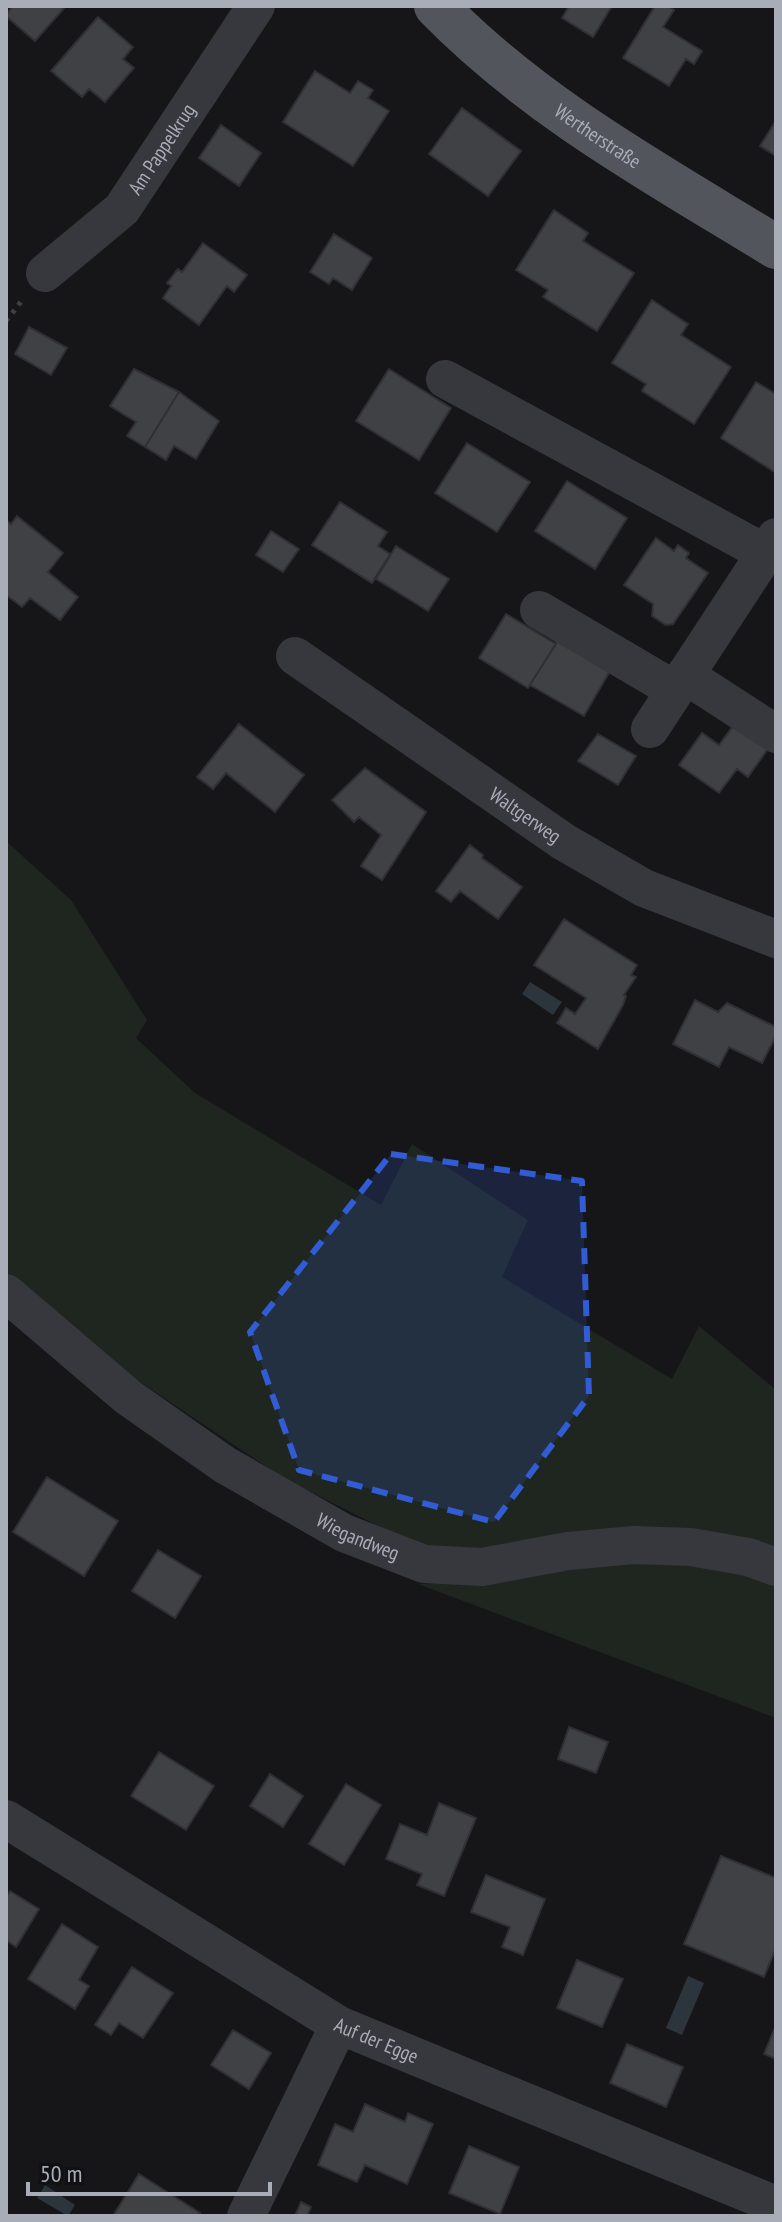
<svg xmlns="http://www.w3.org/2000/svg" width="782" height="2222" viewBox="0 0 782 2222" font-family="'PT Sans Narrow',sans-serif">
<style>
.green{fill:#1e261f}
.water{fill:#2c353c}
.building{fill:#404145;stroke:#303034;stroke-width:2}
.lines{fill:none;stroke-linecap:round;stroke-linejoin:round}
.path{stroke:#3d3f44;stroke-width:5;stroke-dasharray:4 6;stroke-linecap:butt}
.minor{stroke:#37383d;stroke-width:38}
.major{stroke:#53555c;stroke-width:44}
.marked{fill:#325cd3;fill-opacity:0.2;stroke:#325cd3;stroke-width:6;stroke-dasharray:16 10;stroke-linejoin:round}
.labels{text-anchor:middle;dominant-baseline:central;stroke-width:6;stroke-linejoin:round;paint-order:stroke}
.street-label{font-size:20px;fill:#a8adb8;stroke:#111113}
</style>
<rect width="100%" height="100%" fill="#161618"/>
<path class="green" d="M6,841l65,59 76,120 -11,18 59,55 186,112 31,-61 116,76 -26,57 170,102 27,-53 77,64v160l-300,3 -62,-9 -131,-66 -171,-115 -106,-90z
M640,1558l136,21v139l-358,-134 65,-3z"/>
<path class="water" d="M530,982l32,20 -9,13 -31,-21z
M688,1976l16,7 -22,52 -16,-7z
M45,2185l30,20 -7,11 -31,-18z"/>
<path class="building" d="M12,6h54l-31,35 -29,-25z
M569,6h43l-19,31 -31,-19z
M655,6h13l6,4 -11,17 39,24 -8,13 -8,-5 -17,27 -46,-28z
M98,17l35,30 -10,12 11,9 -29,34 -16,-13 -7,8 -31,-26z
M315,71l35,22 8,-12 15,9 -5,8 21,13 -36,55 -70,-44z
M462,108l59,43 -33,45 -59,-42z
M775,122l1,1v33l-16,-10z
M221,125l40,28 -22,33 -40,-28z
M554,210l34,23 -5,8 51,32 -37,58 -54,-34 5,-7 -32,-20z
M334,234l38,24 -20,32 -19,-12 -4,6 -19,-12z
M203,243l44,32 -13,17 -7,-6 -28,39 -36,-27 8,-12 -4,-3 11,-14 4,3z
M652,300l36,24 -7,11 50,32 -37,57 -52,-33 4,-7 -34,-21z
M29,327l38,21 -16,27 -36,-21z
M134,369l45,23 -34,55 -18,-11 9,-14 -26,-16z
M389,369l62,39 -32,52 -63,-39z
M756,382l20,12v79l-55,-35z
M179,392l40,29 -23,38 -22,-13 -8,14 -21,-13z
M467,443l63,39 -33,50 -62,-39z
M567,481l60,37 -32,51 -60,-38z
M340,502l47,30 -9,14 12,8 -18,29 -60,-38z
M17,516l46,37 -15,19 30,25 -18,23 -30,-22 -8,9 -16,-12v-75l5,4z
M271,531l28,18 -16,23 -27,-17z
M656,538l18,13 4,-6 11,8 -3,5 22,15 -35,51 -7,1 -14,-9 1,-12 -29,-19z
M396,546l53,33 -21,32 -52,-32z
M506,614l50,30 -28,44 -49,-30z
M558,640l52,31 -26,45 -54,-31z
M736,722l34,24 -22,31 -11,-8 -18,24 -40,-28 23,-32 17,12z
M239,724l65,51 -29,37 -49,-39 -13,16 -16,-12z
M598,734l38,22 -18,29 -40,-24z
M365,768l61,44 -44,68 -21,-14 20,-31 -22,-18 -5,5 -22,-22z
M470,845l13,10 -1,3 40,29 -24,32 -38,-28 -9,11 -15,-11z
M564,919l73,46 -6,10 5,2 -12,18 2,1 -3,9 -25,44 -41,-26 9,-15 9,6 11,-16 -52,-33z
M695,1000l23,12 9,-9 49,24v9l-14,27 -33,-16 -10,20 -46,-23z
M47,1477l71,44 -34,55 -71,-44z
M158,1550l43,26 -26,42 -43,-27z
M569,1727l39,15 -12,31 -38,-14z
M159,1752l55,34 -28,44 -55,-34z
M270,1774l33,22 -20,31 -33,-21z
M346,1784l35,21 -37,60 -35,-21z
M439,1803l37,15 -32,78 -27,-11 5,-11 -36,-15 14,-35 27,11z
M721,1856l55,22v70l-12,29 -80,-33z
M486,1875l59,24 -22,56 -21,-8 8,-20 -39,-15z
M10,1891l29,18 -23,38 -10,-7v-43z
M62,1924l36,23 -19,33 10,6 -14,23 -47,-30z
M577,1960l46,19 -21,48 -45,-19z
M132,1967l41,26 -30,45 -24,-15 -8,12 -16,-10z
M776,2025v34l-12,-5z
M233,2030l38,23 -22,36 -38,-24z
M627,2044l56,23 -17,40 -56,-24z
M365,2104l40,18 3,-9 25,11 -26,60 -42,-19 -8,17 -39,-17 17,-41 18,8z
M469,2146l50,21 -19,47 -51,-21z
M139,2174l61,39 -3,3h-84z
M301,2202l10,5 -4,9h-12z"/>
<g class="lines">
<path class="path" d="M6,321l18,-23"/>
<g class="minor">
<path id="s1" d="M45,273l77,-64 134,-203"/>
<path d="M445,379l320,174"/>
<path d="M539,610l136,80"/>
<path id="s2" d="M295,656l269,186 80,46 132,51"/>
<path d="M685,675l91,59"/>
<path d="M650,729l126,-192"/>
<path id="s3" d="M6,1293l122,104 97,68 119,68 80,31 58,3 86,-16 66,-6 57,2 57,10 28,10"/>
<path id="s4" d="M6,1819l333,206 437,180"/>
<path d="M246,2216l93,-191"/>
</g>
<path class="major" id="s5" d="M436,6c98,101 221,168 340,241"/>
</g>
<path class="marked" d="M391,1154l191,27 7,215 -95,126 -195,-52 -49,-138z"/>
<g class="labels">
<g class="street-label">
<text stroke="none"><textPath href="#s5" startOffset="208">Wertherstraße</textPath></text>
<text stroke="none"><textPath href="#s1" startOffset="172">Am Pappelkrug</textPath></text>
<text stroke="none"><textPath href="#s2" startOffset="280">Waltgerweg</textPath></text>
<text stroke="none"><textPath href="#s3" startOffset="430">Wiegandweg</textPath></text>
<text stroke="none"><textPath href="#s4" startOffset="432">Auf der Egge</textPath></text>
</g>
</g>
<rect width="782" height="2222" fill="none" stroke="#a8adb8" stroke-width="16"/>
<path d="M28 2182v12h242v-12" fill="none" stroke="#a8adb8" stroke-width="4"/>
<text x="40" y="2182" font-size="24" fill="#a8adb8" stroke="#111113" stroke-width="6" paint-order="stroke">50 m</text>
</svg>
